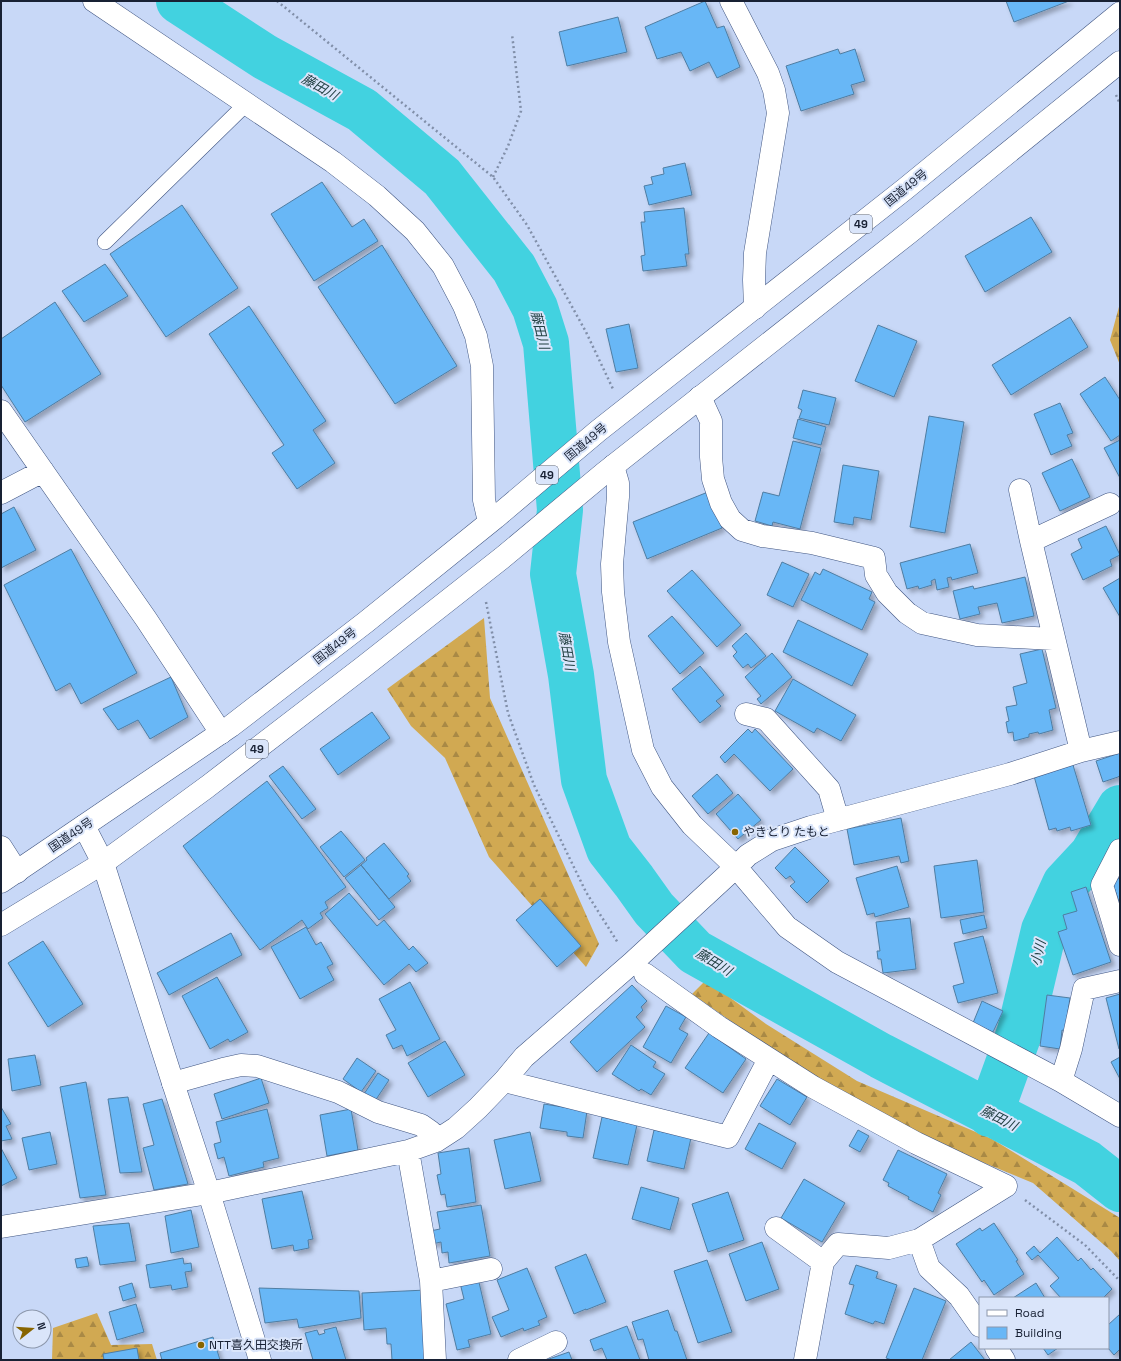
<svg xmlns="http://www.w3.org/2000/svg" width="1121" height="1361" viewBox="0 0 1121 1361" font-family="'Space Grotesk','Noto Sans JP',sans-serif">
<style>
.forest{fill:url(#forest-firs)}
.lines{fill:none;stroke-linecap:round;stroke-linejoin:round}
.river{stroke:#42d2e0;stroke-width:46}
.building{fill:#68b7f6;stroke:#4f7da2;filter:url(#shadow)}
.service-casing{stroke:#415682;stroke-width:16}
.minor-casing{stroke:#415682;stroke-width:23}
.tertiary-casing{stroke:#415682;stroke-width:23}
.trunk-casing{stroke:#415682;stroke-width:23}
.path{stroke:#818fa9;stroke-width:2.5;stroke-dasharray:2 3;stroke-linecap:butt}
.service{stroke:#fff;stroke-width:15}
.minor{stroke:#fff;stroke-width:22}
.tertiary{stroke:#fff;stroke-width:22}
.trunk{stroke:#fff;stroke-width:22}
.poi-dot{fill:#886500;stroke:#dae5fa;stroke-width:1.5}
.labels{text-anchor:middle;dominant-baseline:central;stroke-width:4;stroke-linejoin:round;paint-order:stroke}
.shield{fill:#dae5fa;stroke:#525c6f;stroke-width:1}
.shield-label{font-size:11px;font-weight:bold;fill:#182134}
.street-label{font-size:12px;fill:#182134;stroke:#dae5fa}
.poi-label{font-size:12px;fill:#182134;stroke:#dae5fa;text-anchor:start}
.water-label{font-size:13px;font-style:italic;fill:#224043;stroke:#dae5fa}
</style>
<defs>
<pattern id="forest-firs" width="22" height="20" patternUnits="userSpaceOnUse"><rect width="22" height="20" fill="#d1a952"/><path d="M5 1l3.5 6h-7zM16 11l3.5 6h-7z" fill="#a98945"/></pattern>
<filter id="shadow"><feDropShadow dx="3.5" dy="3.5" stdDeviation="2" flood-color="#0004"/></filter>
</defs>
<rect width="100%" height="100%" fill="#c8d8f7"/>
<path class="forest" d="M1120,303v62l-10,-25z
M484,618l6,80 109,246 -13,23 -97,-110 -44,-99 -34,-32 -24,-37z
M706,980l60,44 91,57 135,58 128,79v43l-9,-10 -78,-68 -105,-43 -120,-65 -116,-81z
M97,1313l14,32 41,-1 5,16h-105l1,-32z"/>
<g class="lines">
<path class="river" d="M179,1l86,56 97,53 80,67 72,91 21,40 11,35 14,167 -7,64 18,101 13,105 25,69 25,32 20,28 41,43 186,104 206,107 33,26
M990,1114l30,-83 24,-101 21,-46 27,-29 28,-47"/>
</g>
<path class="building" d="M705,1l12,27 7,-2 16,41 -23,11 -8,-16 -19,9 -9,-19 -24,7 -12,-32z
M1006,1h63l-55,21z
M618,17l9,35 -60,14 -8,-34z
M838,49l2,5 15,-5 10,32 -14,4 3,9 -53,17 -15,-45z
M685,163l7,32 -43,10 -5,-19 9,-2 -2,-7 13,-3 -1,-6z
M322,182l30,45 12,-8 14,22 -64,40 -43,-67z
M182,205l56,83 -72,49 -56,-83z
M684,208l5,46h-4l2,12 -44,5 -2,-15 4,-1 -4,-33h4l-1,-10z
M1031,217l21,35 -67,40 -20,-36z
M382,245l75,121 -62,38 -77,-117z
M105,264l23,32 -44,26 -22,-31z
M55,302l46,72 -76,48 -24,-37v-46z
M249,306l77,115 -13,9 22,33 -38,26 -25,-36 12,-8 -75,-111z
M1070,317l18,30 -77,48 -19,-30z
M629,324l9,44 -22,4 -10,-43z
M878,325l39,16 -23,56 -39,-16z
M1105,377l15,23v35l-9,6 -31,-47z
M803,390l33,8 -7,27 -30,-7 3,-8 -4,-2z
M1060,403l13,30 -6,2 5,11 -21,9 -17,-41z
M929,416l35,6 -19,111 -35,-6z
M798,419l28,8 -5,18 -28,-7z
M1120,440v38l-16,-30z
M793,441l28,7 -21,81 -27,-7 -1,4 -17,-5 8,-29 16,4z
M1072,459l18,38 -30,14 -18,-38z
M843,465l36,6 -8,49 -17,-3 -1,8 -19,-3z
M708,492l14,36 -75,31 -14,-37z
M14,507l22,43 -35,18v-54z
M1106,526l14,29 -10,5 2,6 -29,14 -12,-26 11,-6 -4,-9z
M970,544l8,29 -26,7 -1,-3 -4,1 2,9 -12,3 -2,-11 -4,2 1,4 -13,4 -1,-3 -11,3 -7,-26z
M71,549l66,124 -56,31 -11,-21 -14,8 -52,-106z
M782,562l27,12 -16,33 -26,-12z
M823,569l49,23 -3,7 6,3 -13,28 -61,-30 14,-28 5,3z
M692,570l49,55 -24,22 -50,-56z
M1025,577l9,39 -32,7 -5,-20 -19,4 2,7 -20,5 -7,-28 20,-5 1,3z
M1120,578v39l-17,-29z
M672,616l32,37 -24,21 -32,-38z
M798,620l70,34 -16,32 -69,-34z
M746,633l20,23 -15,12 -3,-4 -5,4 -10,-12 4,-4 -5,-6z
M1042,649l14,59 -7,2 4,20 -14,4 -1,-2 -9,2v3l-15,4 -1,-9 -5,1 -2,-11 3,-1 -3,-14 11,-2 -4,-18 14,-4 -7,-29z
M772,653l20,24 -31,27 -4,-5 4,-3 -16,-19z
M700,666l24,29 -8,6 5,5 -21,17 -28,-34z
M171,677l17,40 -38,22 -12,-19 -20,10 -15,-21z
M793,679l63,36 -15,26 -24,-13 -3,5 -39,-22z
M372,712l18,26 -52,37 -18,-26z
M748,729l4,4 3,-4 38,40 -23,22 -36,-37 -9,9 -5,-6z
M1120,753v22l-2,2 -15,5 -7,-21z
M1073,765l18,60 -20,6 -1,-4 -13,4 -1,-3 -7,2 -15,-54z
M283,766l33,43 -14,10 -33,-43z
M717,774l16,19 -25,21 -16,-18z
M267,781l79,106 -21,15 3,6 -8,5 3,5 -15,11 -6,-9 -42,30 -77,-104z
M738,794l23,26 -23,19 -22,-25z
M901,818l8,43 -8,2 -2,-7 -45,9 -7,-36z
M341,831l24,29 -21,17 -24,-30z
M384,843l25,31 -2,2 4,5 -22,18 -28,-34 6,-5 -1,-2z
M795,847l34,34 -22,22 -17,-17 5,-4 -5,-6 -4,3 -11,-11z
M977,860l7,52 -43,6 -7,-52z
M361,865l34,42 -16,13 -34,-42z
M897,866l12,41 -34,10 -1,-4 -7,2 -11,-37z
M1120,878v27l-8,-24z
M1086,887l25,75 -38,13 -15,-43 9,-3 -4,-14 14,-4 -6,-19z
M349,893l28,33 7,-6 25,30 4,-4 15,17 -12,9 -7,-8 -25,21 -59,-71z
M540,899l41,47 -24,21 -41,-47z
M984,915l3,13 -24,6 -3,-14z
M910,918l6,51 -33,4 -2,-14h-3l-1,-8h3l-4,-29z
M306,927l10,18 5,-3 12,22 -6,3 7,13 -34,19 -29,-52z
M231,933l11,22 -73,40 -12,-22z
M983,936l15,57 -40,10 -5,-17 11,-3 -10,-40z
M43,941l40,63 -35,23 -40,-64z
M217,977l31,55 -18,10 -2,-3 -18,10 -28,-53z
M410,982l30,57 -33,17 -5,-11 -9,4 -7,-14 10,-5 -17,-31z
M632,985l15,16 -6,6 2,3 -7,7 9,10 -48,45 -27,-30z
M1120,994v55h-1l-13,-51z
M1047,995l23,3 -5,33 -3,-1 -2,19 -20,-3z
M982,1001l21,10 -10,21 -20,-9z
M666,1006l20,11 -7,12 9,5 -17,29 -28,-16z
M709,1033l37,26 -23,34 -38,-25z
M445,1041l20,34 -37,22 -20,-34z
M631,1045l25,17 -3,5 12,7 -14,21 -10,-6 -2,2 -27,-17z
M35,1055l6,30 -29,6 -4,-32z
M1120,1057v22l-9,-17z
M357,1058l19,13 -15,21 -18,-13z
M378,1073l11,7 -14,21 -11,-7z
M261,1078l8,25 -47,16 -8,-25z
M777,1079l30,18 -17,28 -30,-19z
M86,1082l20,113 -26,3 -20,-111z
M128,1097l14,75 -22,1 -12,-74z
M162,1099l26,85 -34,6 -11,-42 11,-3 -11,-41z
M544,1104l43,7 -4,27 -16,-2v-4l-27,-4z
M1,1107l10,17 -5,2 6,13 -11,2z
M267,1109l12,49 -16,4 1,5 -35,9 -5,-19 -6,2 -4,-15 7,-2 -5,-20z
M351,1109l7,41 -31,6 -7,-41z
M602,1117l35,8 -9,40 -35,-7z
M759,1123l37,20 -14,26 -37,-20z
M654,1130l37,8 -7,31 -37,-8z
M858,1130l11,6 -9,16 -11,-6z
M50,1132l7,32 -28,6 -7,-32z
M530,1132l11,49 -36,8 -11,-49z
M1,1148l16,30 -16,8z
M469,1148l7,54 -29,5 -2,-13 -4,1 -4,-20 4,-1 -3,-21z
M898,1150l49,24 -9,19 3,2 -8,17 -25,-13 1,-2 -21,-11 1,-3 -6,-3z
M804,1179l41,24 -23,39 -41,-24z
M641,1187l38,11 -9,32 -38,-11z
M302,1191l11,48 -5,1 1,8 -15,3 -1,-6 -21,4 -10,-50z
M728,1192l16,48 -36,12 -16,-48z
M481,1205l9,51 -41,7 -1,-11 -6,1 -1,-11 -9,2 -2,-13 10,-2 -3,-17z
M191,1210l8,37 -28,6 -6,-37z
M129,1223l7,38 -36,4 -7,-39z
M994,1223l24,37 -2,1 8,13 -30,21 -10,-15 -2,2 -26,-38 24,-16 2,3z
M1057,1237l21,24 3,-3 10,12 2,-2 19,21 -8,8 1,1h-44l-11,-12 9,-8 -21,-23 -6,5 -6,-7 8,-7 6,7z
M762,1242l17,47 -33,12 -17,-47z
M586,1254l20,48 -20,8v-1l-12,5 -19,-47z
M87,1257l2,9 -12,2 -2,-9z
M183,1258l1,6 7,-1 1,8 -7,1 3,15 -16,3 -1,-5 -21,3 -4,-23z
M707,1260l25,72 -34,11 -24,-72z
M856,1265l22,7 -2,6 21,7 -13,39 -9,-3 -2,3 -28,-10 9,-29 -5,-1z
M527,1268l20,49 -9,4 2,4 -16,6 -1,-3 -22,9 -9,-20 17,-7 -12,-30z
M478,1278l13,56 -23,6 2,7 -13,3 -11,-46 18,-5 -4,-16z
M132,1283l4,14 -13,4 -4,-14z
M1036,1283l9,15h-32z
M259,1288l100,3 2,27 -62,10 -2,-9 -32,4z
M914,1288l32,13 -24,59h-30l-6,-2z
M426,1290v70h-34l-1,-16h-4l-1,-16 -22,2 -2,-37z
M136,1304l8,28 -27,8 -8,-28z
M668,1310l7,21h2l10,29h-38l-6,-21 -5,1 -6,-18z
M1120,1314v35l-6,6 -6,-7v-23z
M627,1326l13,34h-33l-5,-12 -8,3 -4,-11z
M336,1327l10,33h-33l-8,-27 12,-3 2,5 6,-2 -1,-3z
M213,1337l7,23h-58l-2,-7z
M971,1342l14,18h-36z
M137,1348l2,12h-35l-1,-6z
M1043,1348h15l-10,7z
M569,1352l3,8h-26z"/>
<g class="lines">
<g class="service-casing">
<path id="service" d="M105,242l141,-138"/>
</g>
<g class="minor-casing">
<path id="minor" d="M94,1l239,161 44,34 38,35 28,35 21,40 12,30 6,30 2,134 5,22
M731,1l37,72 6,17 4,23 -23,140 -1,27 1,28
M700,397l11,24v36l2,22 8,24 9,16 12,11 20,6 50,7 62,15 2,17 11,18 20,20 15,10 55,12 76,4
M1,411l145,208 75,114
M613,466l5,17v14l-6,67 1,28 6,50 24,108 19,37 30,38 44,42 51,60 50,35 224,119 59,35
M1020,490l11,51
M1,493l42,-22
M746,714l20,5 63,70 9,31
M1081,751l-50,-210 79,-37
M1,847l16,25
M1120,850l-18,35 18,60
M645,974l74,53 94,60 103,56 90,43
M504,1081l224,56 41,-78
M1061,1081l10,-32 13,-60 36,-8
M173,1083l50,-14 18,-4 16,1 81,26 40,20 43,13 10,7 5,9
M408,1151l23,130 4,79
M1,1227l208,-34 199,-42 28,-10 20,-13 22,-20 26,-27 20,-24 108,-94 104,-96 12,-12 24,-15 39,-13 199,-53 71,-23 39,-9
M776,1228l47,34 -18,98
M919,1240l10,28 30,28 21,30
M823,1262l15,-18 51,4 30,-8 87,-54
M431,1281l60,-12
M996,1348l8,12
M519,1360l37,-18"/>
</g>
<g class="tertiary-casing">
<path id="tertiary" d="M84,826l19,37 70,220 36,110 51,167"/>
</g>
<g class="trunk-casing">
<path id="trunk" d="M1,882l230,-156 135,-104 129,-104 103,-87 307,-242 215,-176
M1,925l102,-62 104,-76 155,-119 140,-110 101,-84 307,-242 210,-170"/>
</g>
<path class="path" d="M277,1l216,176 34,48 59,107 27,57
M1116,95l4,9
M493,177l15,-31 13,-35 -9,-77
M486,602l22,111 26,72 52,107 32,51
M1025,1200l60,45 35,36"/>
<use href="#service" class="service"/>
<use href="#minor" class="minor"/>
<use href="#tertiary" class="tertiary"/>
<use href="#trunk" class="trunk"/>
</g>
<g class="poi-dot">
<circle cx="735" cy="832" r="4"/>
<circle cx="201" cy="1345" r="4"/>
</g>
<g class="labels">
<g class="shield">
<rect x="850" y="215" width="22" height="18" rx="3"/>
<rect x="536" y="466" width="22" height="18" rx="3"/>
<rect x="246" y="740" width="22" height="18" rx="3"/>
</g>
<g class="shield-label">
<text x="861" y="224">49</text>
<text x="547" y="475">49</text>
<text x="257" y="749">49</text>
</g>
<g class="street-label">
<text transform="translate(906 188) rotate(-39)">国道49号</text>
<text transform="translate(586 442) rotate(-40)">国道49号</text>
<text transform="translate(335 646) rotate(-38)">国道49号</text>
<text transform="translate(71 835) rotate(-34)">国道49号</text>
</g>
<g class="poi-label">
<text x="743" y="832">やきとり たもと</text>
<text x="209" y="1345">NTT喜久田交換所</text>
</g>
<g class="water-label">
<text transform="translate(320 87) rotate(29)">藤田川</text>
<text transform="translate(540 330) rotate(76)">藤田川</text>
<text transform="translate(567 651) rotate(80)">藤田川</text>
<text transform="translate(1038 953) rotate(-77)">小川</text>
<text transform="translate(714 962) rotate(31)">藤田川</text>
<text transform="translate(999 1118) rotate(27)">藤田川</text>
</g>
</g>
<rect width="1121" height="1361" fill="none" stroke="#182134" stroke-width="4"/>
<rect x="979" y="1297" width="130" height="52" fill="#dae5fa" stroke="#8c97ab"/>
<rect x="987" y="1310" width="20" height="6" fill="#ffffff" stroke="#8c97ab"/>
<text x="1015" y="1317" font-size="12" fill="#182134">Road</text>
<rect x="987" y="1327" width="20" height="12" fill="#68b7f6" stroke="#8c97ab"/>
<text x="1015" y="1337" font-size="12" fill="#182134">Building</text>
<g transform="translate(32 1329) rotate(73)"><circle r="19" fill="#dae5fa" stroke="#8c97ab"/>
<path d="M0-3L7 15L0 10L-7 15Z" fill="#886500"/>
<text y="-6" font-size="11" font-weight="bold" text-anchor="middle" fill="#182134">N</text>
</g>
</svg>
